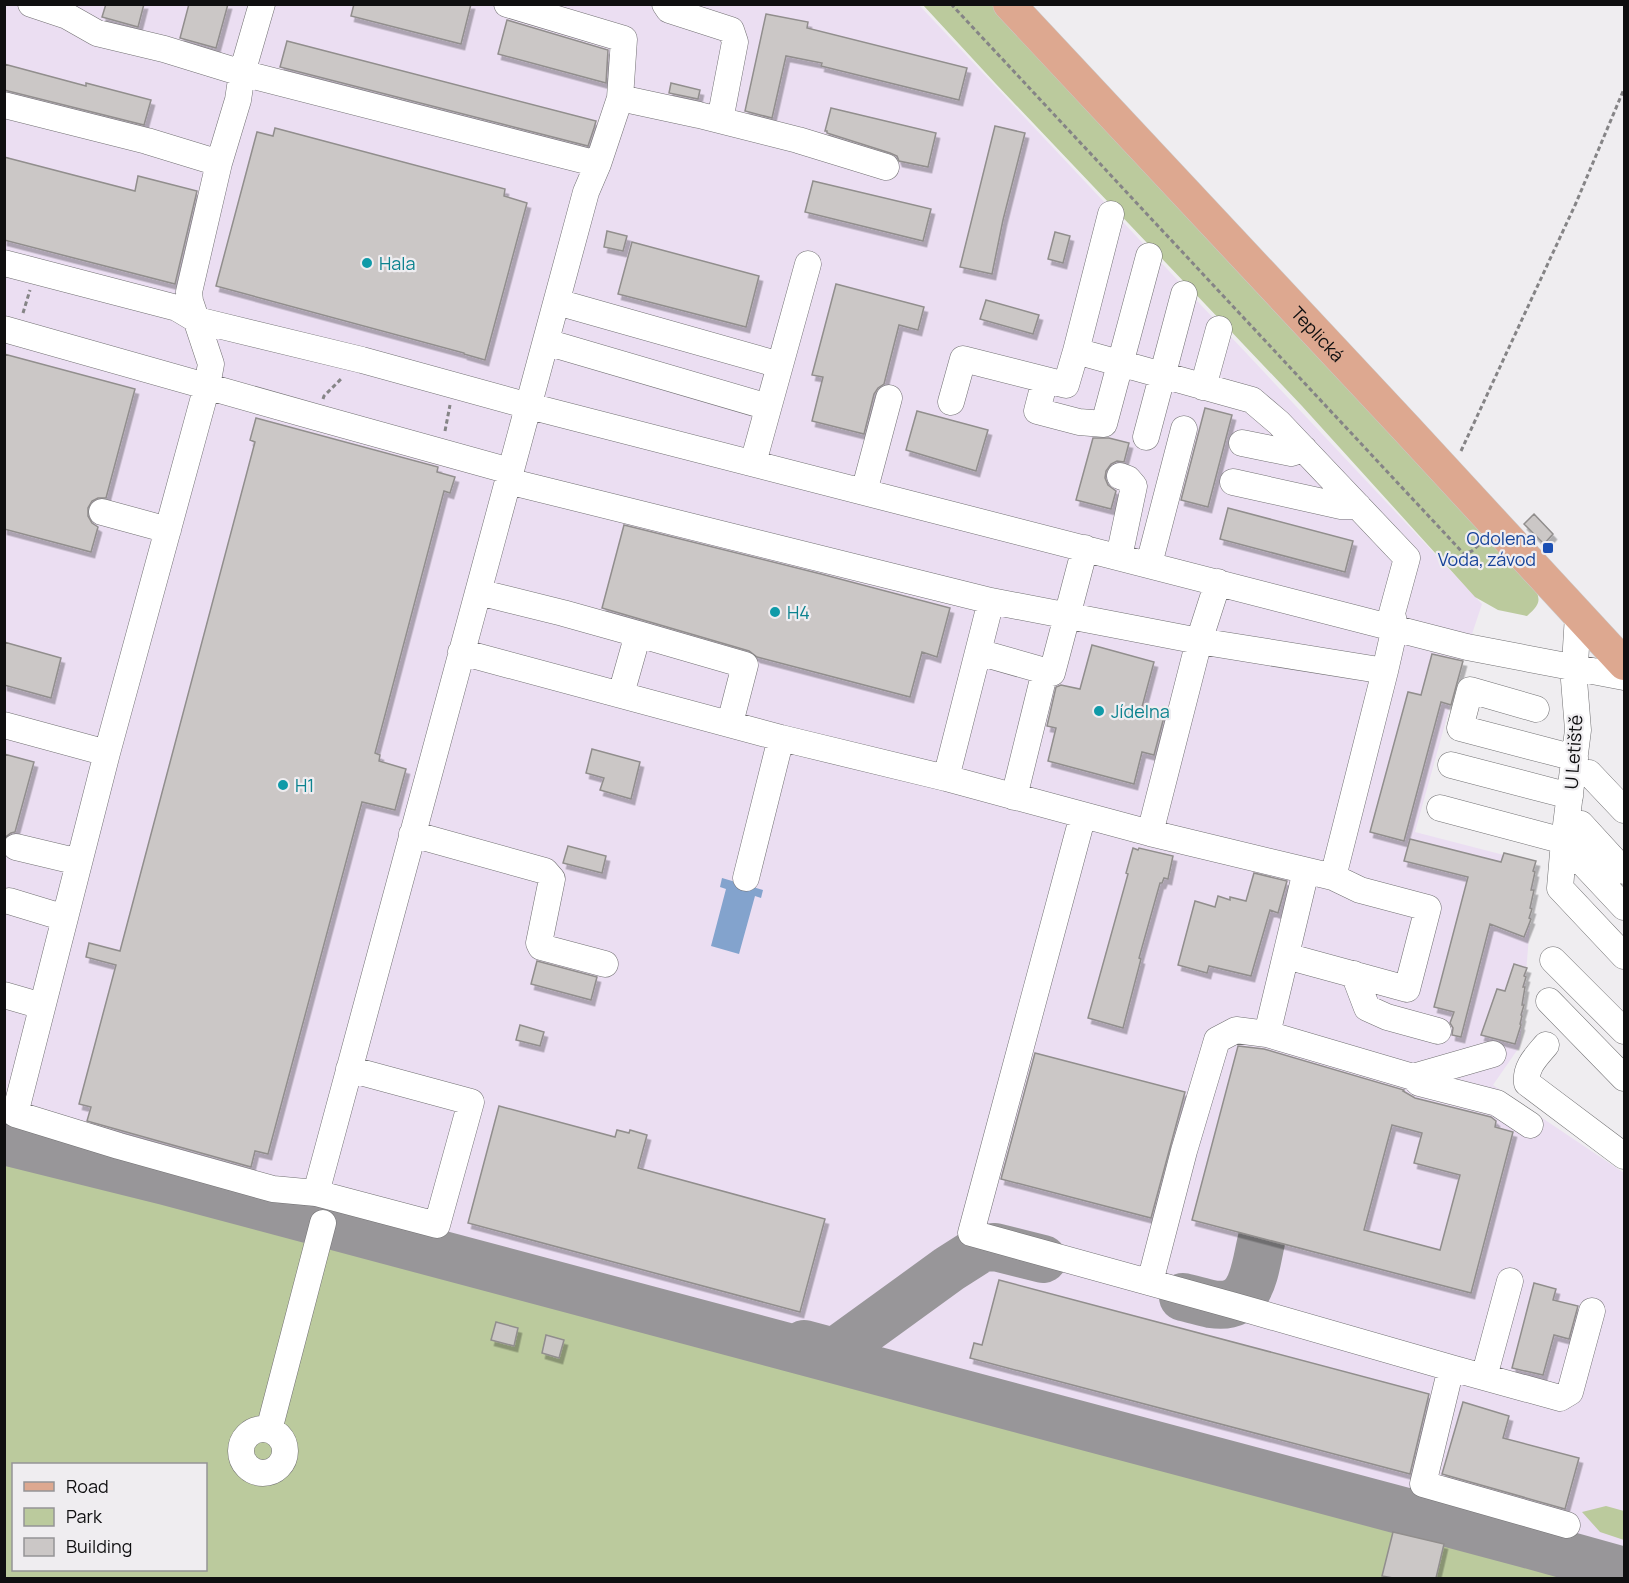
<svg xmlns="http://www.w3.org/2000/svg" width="1629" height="1583" viewBox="0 0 1629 1583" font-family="Manrope,sans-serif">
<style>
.industrial{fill:#ebdef2}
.green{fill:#bbca9d;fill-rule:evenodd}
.water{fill:#83a3cd}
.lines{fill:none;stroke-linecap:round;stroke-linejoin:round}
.taxiway{stroke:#989699;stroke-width:48}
.building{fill:#cbc7c6;stroke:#918e8d;stroke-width:1.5;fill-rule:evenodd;filter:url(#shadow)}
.minor-casing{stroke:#717072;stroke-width:27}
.major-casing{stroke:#cacaca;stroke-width:33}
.path{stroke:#858486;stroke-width:3;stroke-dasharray:4.5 3;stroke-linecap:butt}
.minor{stroke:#fff;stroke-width:26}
.major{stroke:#dda890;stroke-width:32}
.culture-dot{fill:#0f9aa8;stroke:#efedf0;stroke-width:2}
.transit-dot{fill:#1a4fb4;stroke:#efedf0;stroke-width:2}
.labels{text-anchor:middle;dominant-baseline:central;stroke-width:4.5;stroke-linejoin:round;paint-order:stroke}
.culture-label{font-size:18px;fill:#0d838f;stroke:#efedf0;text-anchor:start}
.street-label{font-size:18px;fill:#0f0f10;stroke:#efedf0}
.transit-label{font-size:18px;fill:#164399;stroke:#efedf0;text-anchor:end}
</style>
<defs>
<filter id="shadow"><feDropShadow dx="3.5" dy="5.5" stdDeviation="0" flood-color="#0004"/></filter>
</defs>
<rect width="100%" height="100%" fill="#efedf0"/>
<path class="industrial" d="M4,5h915l563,599 -22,66 -45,162 120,31 -15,183 -27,39 131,88v380l-34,-11 -1585,-421z"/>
<path class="green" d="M923,5h72l537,575c7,19 12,21 -5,36l-29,-6 -23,-13 -173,-191 -306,-322z
M5,1161l1569,417h-1569zM14,1464h192v106h-192z
M1606,1506l18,5v29l-24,-8 -18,-20z"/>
<path class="water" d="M722,878l41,12 -2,8 -6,-2 -16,58 -28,-8 15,-57 -6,-2z"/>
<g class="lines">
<path class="taxiway" d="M4,1141l161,40 1362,363 97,27
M1183,1297c9,2 19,5 28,7 43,7 43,-34 51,-66
M804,1344l30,8 2,-1 113,-82 33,-21 13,-1 48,12"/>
</g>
<path class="building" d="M106,4h38l-6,23 -36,-10z
M189,4h39l-12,44 -36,-10z
M354,4h117l-10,40 -110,-28z
M766,14l42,8 -1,6 160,40 -8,32 -138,-34 1,-3 -36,-7 -14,62 -27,-7z
M507,20l101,30 -2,33 -108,-29z
M287,41l309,80 -2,7 -6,18 -308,-79z
M4,64l82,22v-3l65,17 -7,25 -140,-35z
M671,83l29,7 -2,9 -29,-6z
M831,108l105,25 -8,34 -29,-6 -2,-5 -7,-3 -63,-20v-2h-2z
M995,126l30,7 -22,87 -11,54 -32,-7z
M275,128l230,61 -1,7 23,7 -42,157 -21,-6v-1l-248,-67 41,-154 16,4z
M4,157l131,34 3,-15 59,15 -22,93 -171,-44z
M813,181l118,28 -8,32 -118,-29z
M607,231l20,5 -4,15 -19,-4z
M1055,232l15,4 -7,27 -15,-4z
M632,242l127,34 -13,51 -128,-33z
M836,284l88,23 -6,23 -19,-5 -15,59 -6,4 -4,6 -10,40 -52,-13 11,-44 -11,-2z
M986,300l53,15 -6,19 -53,-15z
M4,354l131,35 -29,109h-8l-6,3 -4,7v8l4,7 6,4 -7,25 -87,-23z
M1205,408l27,7 -24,92 -27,-7z
M917,411l71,19 -12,41 -70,-21z
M256,418l182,49 -1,5 18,5 -5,16 -6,-2 -69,262 5,2 -1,6 27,8 -11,41 -33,-8 -94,352 -13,-3 -4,16 -164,-46 4,-14 -12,-3 37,-139 -30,-8 3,-14 31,8 135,-509 -5,-2z
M1093,438h16l20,5 -5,19 -7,-1 -6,3 -5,7 -1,7 3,7 8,6 -5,18 -35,-9z
M1228,508l125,33 -8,31 -125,-33z
M1534,514l19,20 -9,10 -20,-20z
M624,525l197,49 129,34 -13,49 -15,-5 -12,45 -153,-40 -8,-6 -147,-43z
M4,642l57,16 -10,40 -47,-13z
M1092,645l62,17 -12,45 23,6 -11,42 -12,-3 -8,32 -86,-23 8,-33 -9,-2 9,-39 5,-2 19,4z
M1432,654l31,7 -12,44 -10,-3 -37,139 -34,-9 38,-140 13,3z
M592,749l48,13 -9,37 -31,-9 4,-12 -18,-5z
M4,754l30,8 -19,70 -4,1 -7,5z
M1410,839l91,23 3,-9 32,8 -3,10 2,1 -4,18h3l-4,18 2,1 -3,9 2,1 -7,18 -34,-13 -29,113 -9,-2 1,-7 -3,-5 4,-11 -20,-5 34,-130 -64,-16z
M568,846l38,10 -4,17 -39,-10z
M1133,848l5,2 1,-2 34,8 -5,23 -4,-1 -2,5h-2l-21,75 2,1 -18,69 -35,-10 40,-144 -2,-1z
M1254,873l33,8 -9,32 -8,-3 -19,66 -42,-10 -2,7 -29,-8 17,-64 20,6 3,-11 12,4v-3l16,4z
M537,961l60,16 -6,23 -60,-16z
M1514,964l13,4 -3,8 2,1 -3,10h2l-3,18h2l-3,10 1,1 -2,8 1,1 -6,19 -34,-9 16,-46 8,2z
M520,1025l24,7 -4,14 -24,-6z
M1238,1046l26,3 140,41 -1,1 12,7 76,19 5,4 -1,6 18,5 -42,161 -279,-73zM1392,1125l30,8 -8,30 46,12 -20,75 -76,-20z
M1035,1053l150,39 -34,126 -150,-39z
M499,1106l116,31 2,-7 12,3 1,-3 17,5 -9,33 187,51 -25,93 -332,-89z
M999,1280l430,114 -19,80 -440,-116 4,-15 8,2z
M1534,1283l22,6 -3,11 25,6 -9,33 -15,-4 -11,40 -31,-7z
M496,1322l22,6 -4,18 -23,-6z
M546,1335l18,5 -5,18 -17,-5z
M1463,1402l46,14 -6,22 76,20 -14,51 -123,-35z
M1393,1532l51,12 -8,34h-43l-11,-2z"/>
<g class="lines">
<g class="minor-casing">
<path id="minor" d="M31,4l36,12 30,17 67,16 78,24 356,91
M507,4l117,35 -4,59
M665,4l4,6 62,20 4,12 -14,73
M4,105l143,36 72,22
M4,263l173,45 20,12 165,40 167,46 938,241 157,30
M557,302l223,63
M4,329l315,89 191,53
M546,342l222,65
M1045,380l-8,31 42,11 25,2 45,-168
M1203,387l16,-58
M951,402l12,-43 103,26 10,-34
M1146,437l38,-143
M1242,443l49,10 13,-4
M753,463l55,-199
M508,481l483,120 208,40 186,30
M1233,482l108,24h17
M864,492l25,-94
M102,512l66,18
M1119,557l15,-71 -6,-7 -8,-3
M1149,564l35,-135
M478,592l85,21 75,21 -17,60
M1578,615l-4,65 4,50 -14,111 -4,47 64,68
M638,634l107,31 -15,58
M461,652l320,86 165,40 204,55 183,44 52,-206 10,-44 -3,-14 15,-55 -128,-135 -27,-23 -176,-49 35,-137
M978,652l74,21 33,-125
M1536,709l-66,-19 -10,38 115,30
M4,725l103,28 -92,361 104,32 154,43 43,4
M107,753l100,-367 4,-22 -21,-63 -1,-9 30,-129 19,-63 4,-27 20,-69
M1451,765l119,31
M1589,773l35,37
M946,778l45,-177
M1014,797l31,-126
M1440,808l124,33
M1083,815l-112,418 264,73 216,62 -28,116 144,41
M1581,824l43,47
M1150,833l49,-192 19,-59
M412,834l133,37 7,8 -13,64 2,4 64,17
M1564,843l60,64
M16,847l63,15
M746,878l35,-140
M9,901l56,17
M1286,956l121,33 21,-81 -68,-18 -27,-13
M1553,960l71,71
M1354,974l13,34 20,9 51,14
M4,995l38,11
M1549,1001l75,77
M1267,1034l39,-163
M1546,1045c-10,12 -21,22 -19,38l97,73
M349,1069l122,33 -34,123 -121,-32 270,-1001 12,-28 22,-66 79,17 99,25 88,27
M1413,1077l6,6 78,20 33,22
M1150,1282l34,-131 33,-111 19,-10 31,4 146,43 80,-23
M1451,1368l109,30 10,-6 22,-81
M1484,1377l26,-96
M241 1451a22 22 0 1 1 44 0a22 22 0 1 1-44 0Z
M269,1430l54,-207"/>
</g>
<g class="major-casing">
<g id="major">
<path id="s1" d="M1009,4l397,424 218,236"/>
</g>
</g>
<path class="path" d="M951,4l513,550 8,-3 9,-8
M23,313l7,-23
M323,399l1,-3 19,-19
M445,431l5,-26
M1461,451l115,-248 48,-114"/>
<use href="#minor" class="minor"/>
<use href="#major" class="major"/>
</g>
<g class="culture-dot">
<circle cx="367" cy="263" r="6"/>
<circle cx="775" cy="612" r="6"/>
<circle cx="1099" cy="711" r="6"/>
<circle cx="283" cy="785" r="6"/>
</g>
<rect class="transit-dot" x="1542" y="542" width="12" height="12" rx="3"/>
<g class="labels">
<g class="culture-label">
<text x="379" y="263">Hala</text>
<text x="787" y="612">H4</text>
<text x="1111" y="711">Jídelna</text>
<text x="295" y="785">H1</text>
</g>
<g class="street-label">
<text stroke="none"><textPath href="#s1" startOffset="452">Teplická</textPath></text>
<text transform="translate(1573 752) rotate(-86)">U Letiště</text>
</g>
<g class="transit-label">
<text x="1536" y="538">Odolena<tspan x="1536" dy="21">Voda, závod</tspan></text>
</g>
</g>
<rect width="1629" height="1583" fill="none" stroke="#0f0f10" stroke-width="12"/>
<rect x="12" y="1463" width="195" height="108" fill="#efedf0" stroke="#959496" stroke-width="1.5"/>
<rect x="24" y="1482" width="30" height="9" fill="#dda890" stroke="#959496" stroke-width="1.5"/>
<text x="66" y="1493" font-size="18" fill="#0f0f10">Road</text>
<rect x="24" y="1508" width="30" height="18" fill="#bbca9d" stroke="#959496" stroke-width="1.5"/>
<text x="66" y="1523" font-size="18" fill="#0f0f10">Park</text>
<rect x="24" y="1538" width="30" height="18" fill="#cbc7c6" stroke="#959496" stroke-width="1.5"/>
<text x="66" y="1553" font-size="18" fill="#0f0f10">Building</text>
</svg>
